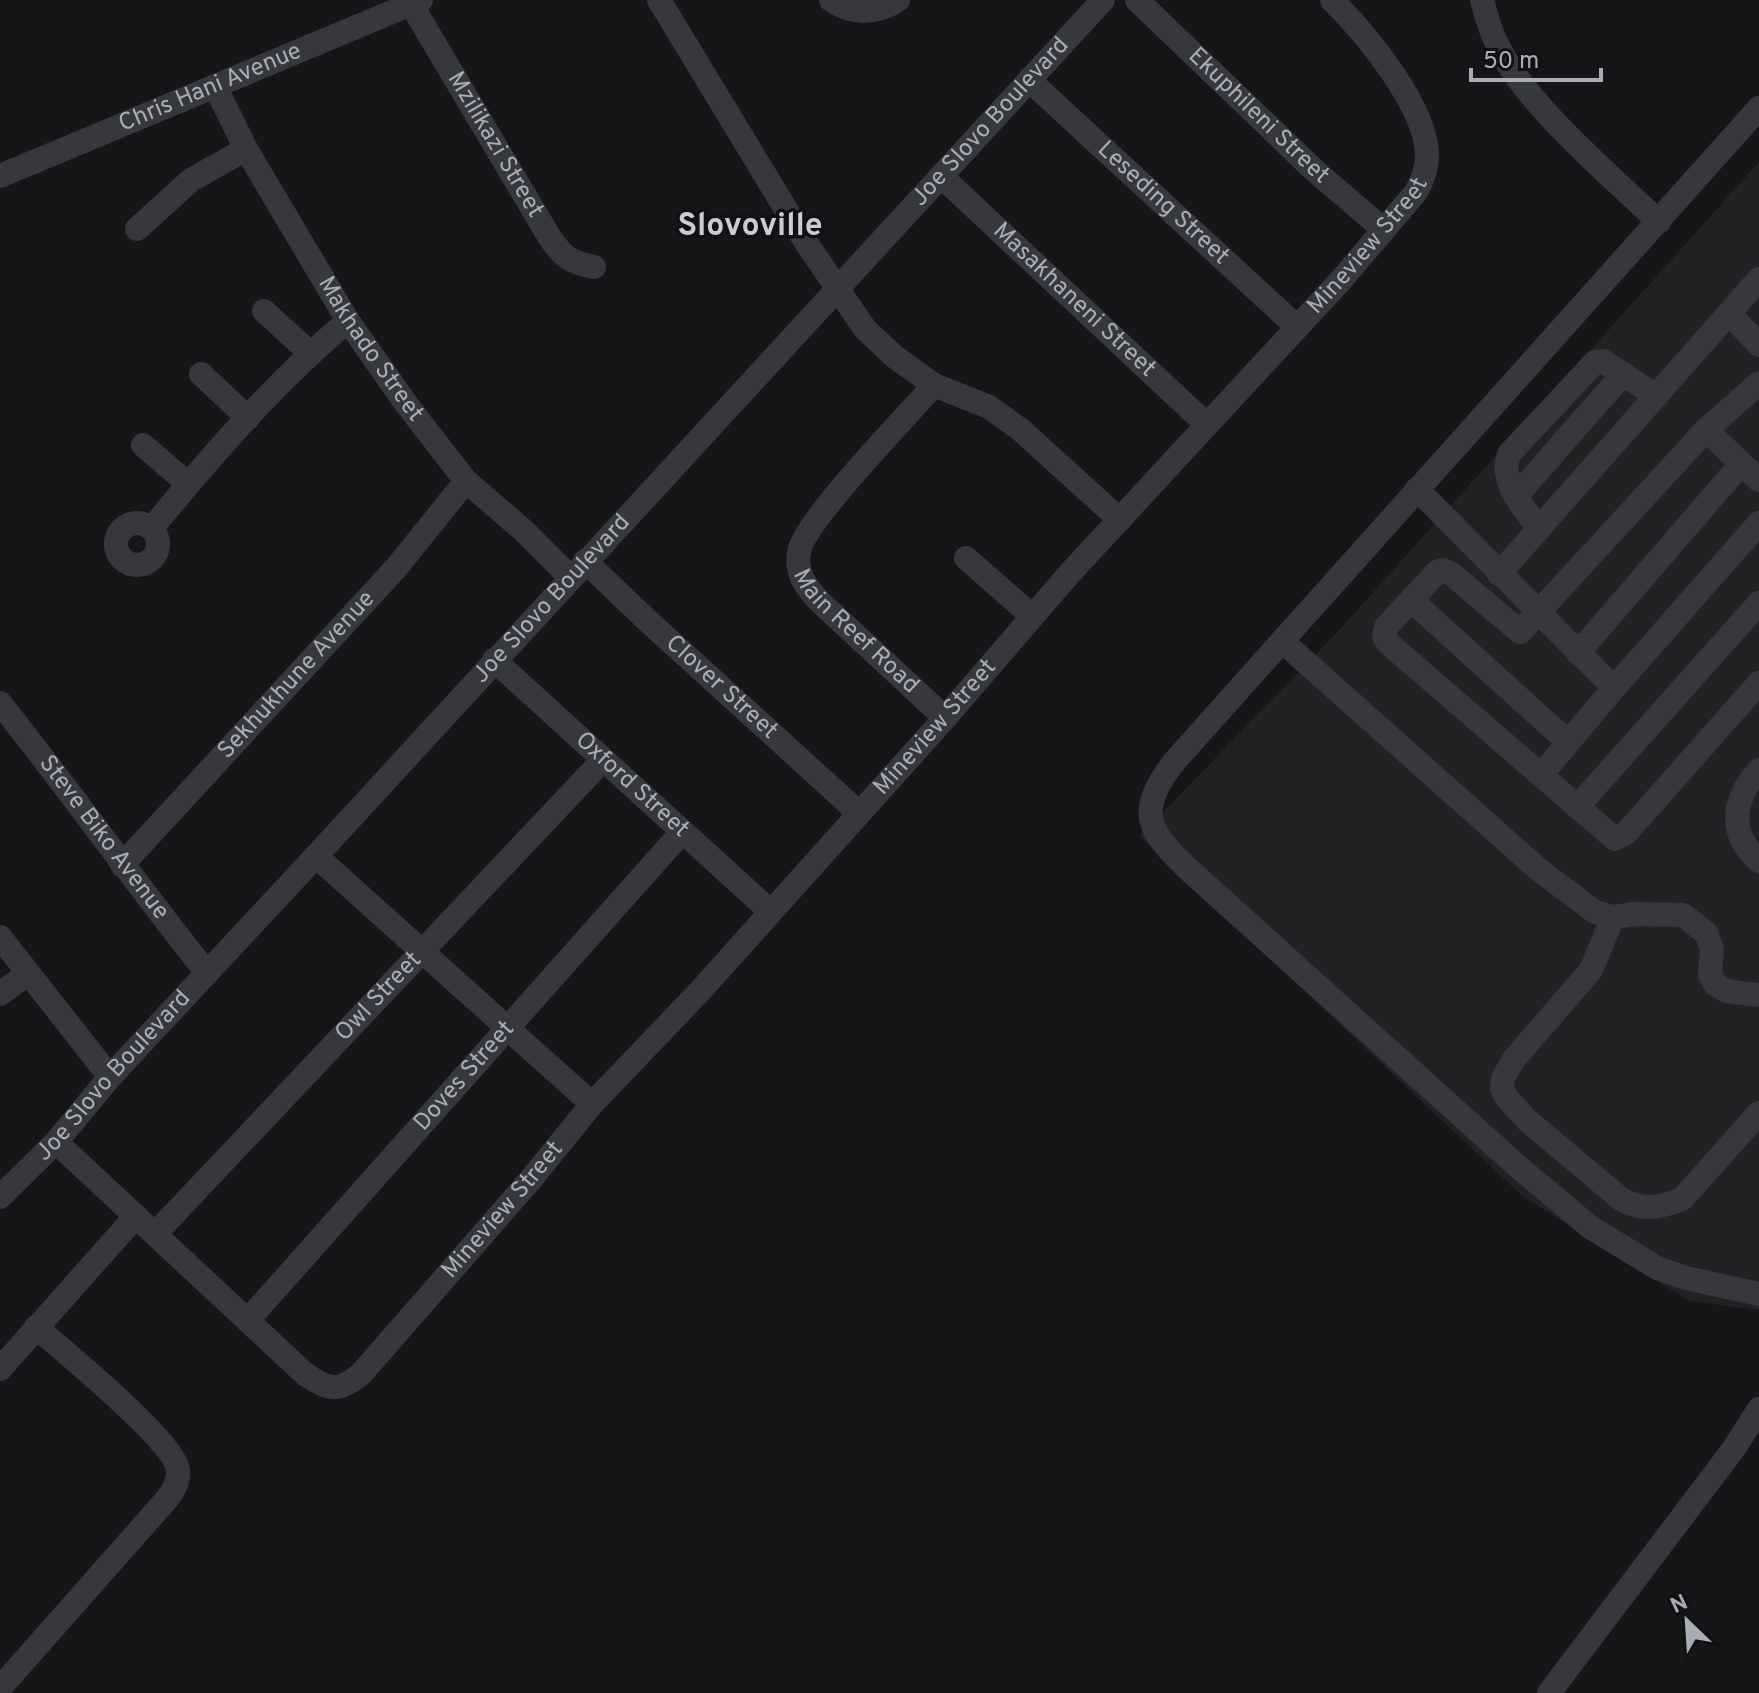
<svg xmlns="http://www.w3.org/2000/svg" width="1759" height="1693" viewBox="0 0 1759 1693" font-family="Overpass,sans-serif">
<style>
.built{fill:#222225}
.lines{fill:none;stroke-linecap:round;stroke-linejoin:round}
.minor{stroke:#37383d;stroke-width:24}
.labels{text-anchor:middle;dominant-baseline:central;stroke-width:7;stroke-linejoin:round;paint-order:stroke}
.street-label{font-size:24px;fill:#a8adb8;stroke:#111113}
.district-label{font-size:32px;font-weight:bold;fill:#c9ccd4;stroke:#111113}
</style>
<rect width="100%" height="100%" fill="#161618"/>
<path class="built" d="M1759,162v1148l-70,-9 -167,-105 -382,-360 201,-208z"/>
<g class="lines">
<g class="minor">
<path d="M659,0l148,244 58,85 30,28 39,28 55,22 32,23 99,90"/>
<path d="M831,0c20,15 47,14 67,0"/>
<path id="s1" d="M1137,0l177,170 70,60"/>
<path d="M1482,0c4,16 9,32 16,46 29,60 112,129 161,176"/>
<path id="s2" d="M411,4l139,234c14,20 20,24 44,29"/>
<path id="s3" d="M1029,80l268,247"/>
<path id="s4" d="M215,86l31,63 102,172 59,84 59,76 57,49 47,47"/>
<path d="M1759,108l-586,655c-36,49 -27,66 15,106l327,295 75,63 67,41 29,10 73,16"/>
<path id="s5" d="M0,176l421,-176"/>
<path id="s6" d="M941,176l265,248"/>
<path d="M137,229l54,-49 55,-31"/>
<path d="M264,311l46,42"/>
<path d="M1729,313l30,32"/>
<path d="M201,374l47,44"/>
<path d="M1759,383l-53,47 -186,202 -67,-57 -10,-5 -6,2 -51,55 -2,9 4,7 227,196 11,-6 133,-150"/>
<path id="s7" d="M934,385c-25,29 -131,137 -135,167 -4,20 7,35 20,49l126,117"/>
<path d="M1706,430l53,50"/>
<path d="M143,445l45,39"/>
<path d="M1417,489l197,199"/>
<path d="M1516,496l107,-122"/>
<circle cx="137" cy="544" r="21"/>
<path d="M152,528c60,-73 123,-146 196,-207"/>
<path d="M1539,529c-16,-23 -40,-46 -30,-75l86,-92 8,-1 53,35"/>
<path d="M966,558l66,58"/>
<path id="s8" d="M585,561l64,61 210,191"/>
<path d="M1499,574l260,-295"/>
<path d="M1411,600l157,142"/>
<path d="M1282,641l256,228 57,43 18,5 22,-3 48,1 23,18 6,16 -2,26 5,9 11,7 33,4"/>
<path d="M1578,653l163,-189"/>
<path id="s9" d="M494,660l276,251"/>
<path id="s10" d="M0,703c71,89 136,181 207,270"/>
<path d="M1759,770c-26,29 -32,63 0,91"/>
<path d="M1541,775l73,-87 145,-165"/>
<path d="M1577,807l182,-204"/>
<path d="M316,856l276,248"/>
<path id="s11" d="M122,865l274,-297 70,-87"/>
<path d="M1613,917l-22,53 -77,89 -11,19 -1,10 4,9 22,24 93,78c21,12 39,9 61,0l77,-86"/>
<path d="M0,937l110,140"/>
<path d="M0,994l27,-20"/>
<path id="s12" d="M56,1142l249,232c24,16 33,19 56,0l171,-196 60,-74 109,-114 244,-272 125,-145 272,-294 74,-87c6,-11 11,-22 11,-35 1,-49 -62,-124 -95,-157"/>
<path id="s13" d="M0,1197l56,-55 54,-65 206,-221 787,-856"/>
<path id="s14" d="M155,1234l447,-473"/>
<path id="s15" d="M248,1320l434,-488"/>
<path d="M0,1369l136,-153"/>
<path d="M0,1688l167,-189c6,-8 12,-17 11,-28 -2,-29 -116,-121 -142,-144"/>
<path d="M1549,1693l186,-246 24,-38"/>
</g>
</g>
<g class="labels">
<g class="street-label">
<text stroke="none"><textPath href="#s5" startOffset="228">Chris Hani Avenue</textPath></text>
<text stroke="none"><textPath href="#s1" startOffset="168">Ekuphileni Street</textPath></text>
<text stroke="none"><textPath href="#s13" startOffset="1462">Joe Slovo Boulevard</textPath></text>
<text stroke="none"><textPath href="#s2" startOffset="164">Mzilikazi Street</textPath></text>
<text stroke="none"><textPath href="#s3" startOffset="182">Leseding Street</textPath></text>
<text stroke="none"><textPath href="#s12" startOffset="1916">Mineview Street</textPath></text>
<text stroke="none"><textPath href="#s6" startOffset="182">Masakhaneni Street</textPath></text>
<text stroke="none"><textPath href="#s4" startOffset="306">Makhado Street</textPath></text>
<text stroke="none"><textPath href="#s13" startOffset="814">Joe Slovo Boulevard</textPath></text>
<text stroke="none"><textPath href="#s7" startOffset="318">Main Reef Road</textPath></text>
<text stroke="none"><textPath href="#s11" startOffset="258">Sekhukhune Avenue</textPath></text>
<text stroke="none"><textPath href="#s8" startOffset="186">Clover Street</textPath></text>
<text stroke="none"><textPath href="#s12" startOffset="1268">Mineview Street</textPath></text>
<text stroke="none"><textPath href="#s9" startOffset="186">Oxford Street</textPath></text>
<text stroke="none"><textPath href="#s10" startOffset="170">Steve Biko Avenue</textPath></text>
<text stroke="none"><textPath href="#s14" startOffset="326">Owl Street</textPath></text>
<text stroke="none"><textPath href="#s13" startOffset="166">Joe Slovo Boulevard</textPath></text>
<text stroke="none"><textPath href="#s15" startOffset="326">Doves Street</textPath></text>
<text stroke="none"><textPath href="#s12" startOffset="620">Mineview Street</textPath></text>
</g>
<g class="district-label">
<text x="750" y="227">Slovoville</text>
</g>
</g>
<g transform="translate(1687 1621) rotate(335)" stroke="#111113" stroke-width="6" paint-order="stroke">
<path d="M0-6L14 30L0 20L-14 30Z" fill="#a8adb8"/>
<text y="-12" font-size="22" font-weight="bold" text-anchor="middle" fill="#a8adb8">N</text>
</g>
<path d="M1471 68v12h130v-12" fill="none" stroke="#a8adb8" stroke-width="4"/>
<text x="1483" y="68" font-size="24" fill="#a8adb8" stroke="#111113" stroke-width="6" paint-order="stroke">50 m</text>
</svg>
